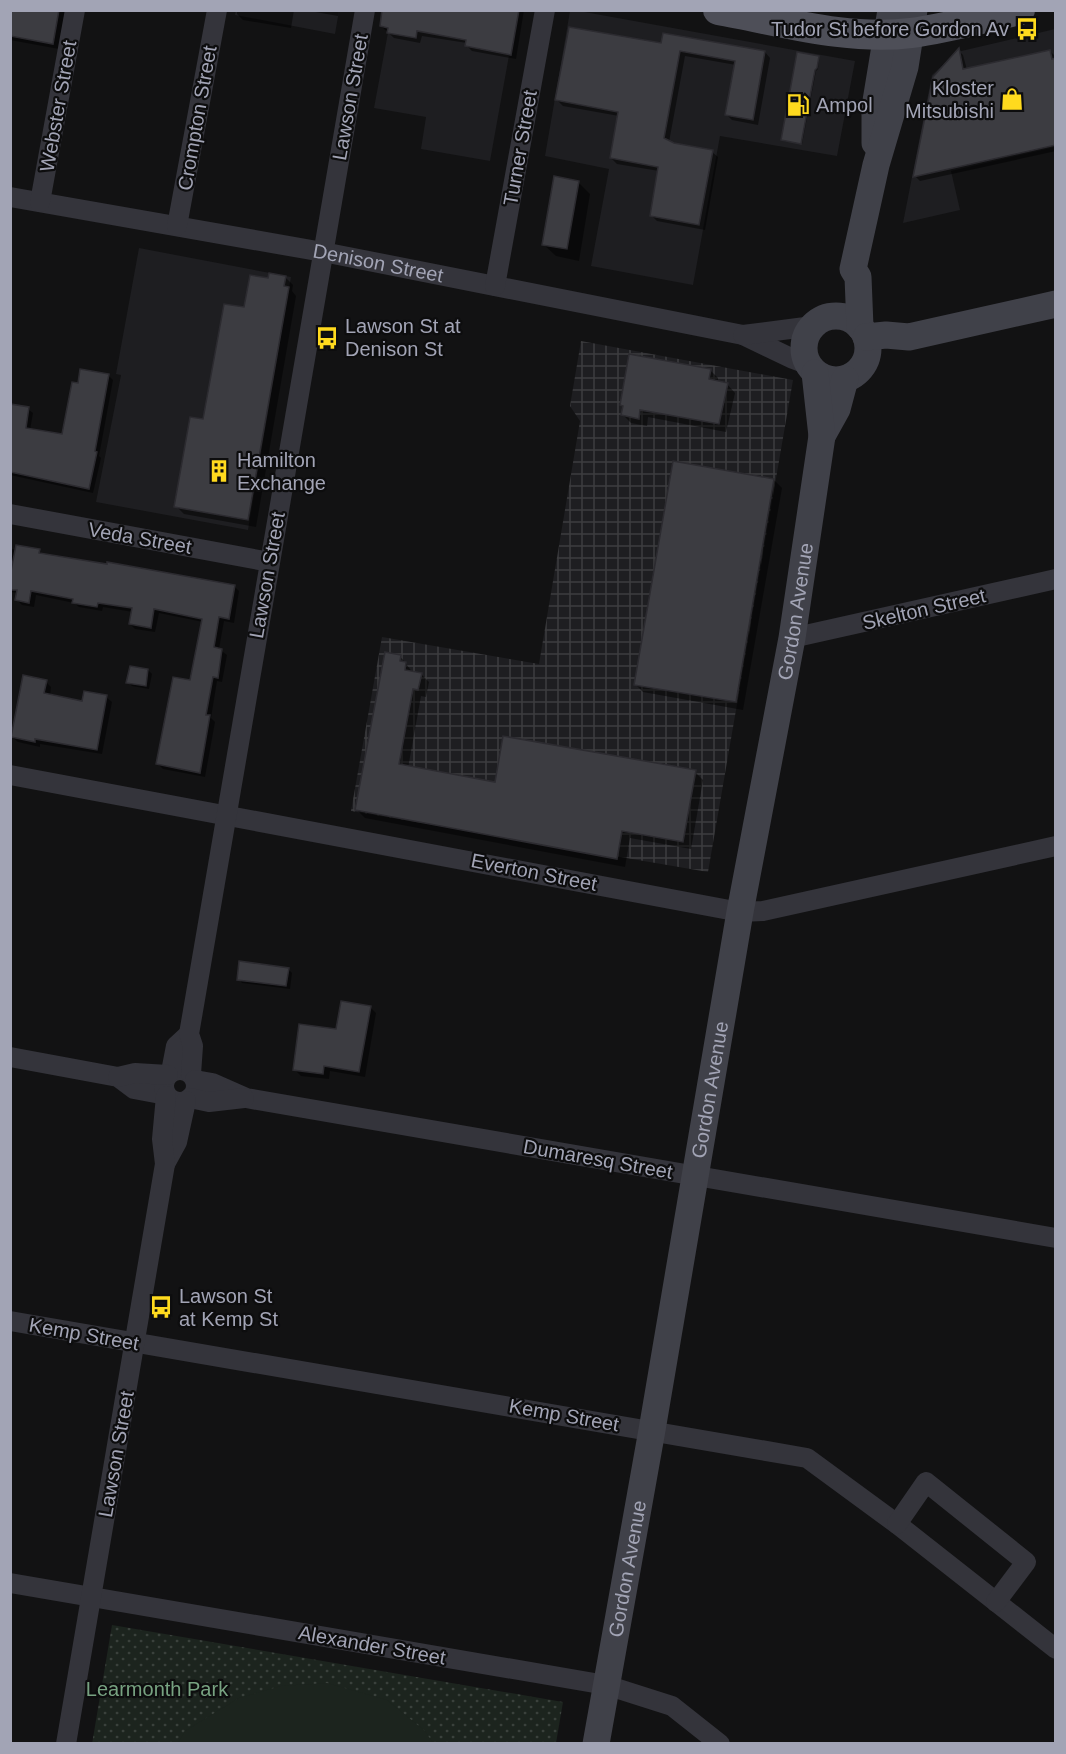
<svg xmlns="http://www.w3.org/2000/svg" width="1066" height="1754" viewBox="0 0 1066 1754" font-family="Arial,sans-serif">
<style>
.built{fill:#1e1e21}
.industrial{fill:url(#industrial-grid)}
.park{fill:url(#park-dots)}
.pitch{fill:#1c241e}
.shadow{fill:#0007}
.building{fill:#3c3c41;stroke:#2c2b30;stroke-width:1.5}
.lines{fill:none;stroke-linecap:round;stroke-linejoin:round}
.minor{stroke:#34343b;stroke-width:20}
.secondary{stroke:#404149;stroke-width:27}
.primary{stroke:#4e4f58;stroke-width:30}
.labels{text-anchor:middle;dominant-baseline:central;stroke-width:4.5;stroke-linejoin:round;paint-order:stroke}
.poi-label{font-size:20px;fill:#a2a4b5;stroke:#0d0d0e;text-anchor:start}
.street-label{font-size:20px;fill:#a2a4b5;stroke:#0d0d0e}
.park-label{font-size:20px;fill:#77a281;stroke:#0d0d0e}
</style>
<defs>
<pattern id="industrial-grid" width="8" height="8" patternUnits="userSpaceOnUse" patternTransform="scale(1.5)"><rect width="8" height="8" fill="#1e1e21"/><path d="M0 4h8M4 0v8" fill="none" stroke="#3c3c3f"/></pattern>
<pattern id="park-dots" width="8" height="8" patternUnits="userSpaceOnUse" patternTransform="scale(1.5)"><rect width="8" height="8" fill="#1c241e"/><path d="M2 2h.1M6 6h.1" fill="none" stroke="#3a413c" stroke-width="1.8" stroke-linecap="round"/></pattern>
</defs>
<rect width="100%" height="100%" fill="#121213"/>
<path class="built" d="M236,10h103v1l-4,23 -100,-19z
M392,11h125l-27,150 -69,-12 5,-32 -52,-9z
M570,11h9l276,50 -18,95 -117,-20 -27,149 -102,-19 18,-97 -64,-13z
M1055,29v118l-104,24 9,39 -57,13 29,-148 25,-23z
M139,248l152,29 -43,253 -152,-28 25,-127 -5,-1z"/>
<path class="industrial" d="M581,341l212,39 -85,492 -357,-61 31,-174 157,27 41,-243 -10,-15z"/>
<path class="park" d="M112,1625l451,77 -7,41 -464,1z"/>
<path class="pitch" d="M327,1683l60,17 38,31 8,12h-255l7,-12 54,-33 42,-12z"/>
<path class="shadow" d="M10,10h55l-6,39 -49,-9z
M237,10h57l-3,18 -48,-8 -6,-6z
M304,10h35l-1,6z
M384,10h140l-8,49 -44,-8 -5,-5v-3l-45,-7 -2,7 -26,-5 -13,-12z
M662,45l103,7 5,6 -12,67 -26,-5 -5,-5 9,-50 -51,-9 -16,86 43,10 6,5 -13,73 -48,-9 -6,-6 8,-44 -42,-7 -6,-6 8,-42 -56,-10 -6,-6z
M959,51l4,4 4,15 83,-19 5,5 1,95 -136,30 -5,-5z
M819,57l-1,12 -2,2 -14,73 -18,-3 -2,-2z
M578,182l12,12 -11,67 -23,-5 -13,-12z
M285,277l8,8 -1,6 4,5 -40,231 -72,-13 -8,-8 69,-197z
M710,370l8,8v5l9,1 8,9 -9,39 -78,-15 -1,9 -16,-3 -8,-8 1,-7 -3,-3z
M108,375l5,5 -14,76 2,2 -8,35 -83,-18v-69l18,3 5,4 -3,17 33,6 16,-52z
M774,480l8,8 -39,222 -100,-18 -8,-8z
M10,549l29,2 4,4 191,31 5,5 -5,32 -10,-2 -5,28 8,6 -5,27 -5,-1 -6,37 4,4 -10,55 -42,-8 -5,-5 33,-82 12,-60 -44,-9 -4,19 -20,-3 -5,-5 3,-12 -30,-5 -1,4 -23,-4 -5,-4 -38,-8 -2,12 -12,-2 -5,-5 1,-7 -8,-1z
M400,656l13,17 8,1 8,8 -3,15 -5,-1 -13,72 88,16 199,-12 8,8 -12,69 -61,-11 -5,29 -260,-49 -8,-8z
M148,670l4,4 -3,15 -17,-3 -4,-4z
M46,682l5,5 -1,9 33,7 23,-6 6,5 -10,52 -62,-10v3l-22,-5 -6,-5z
M288,969l4,4 -2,16 -48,-6 -3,-4z
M370,1007l6,6 -11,64 -35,-6 -1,8 -28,-3 -6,-6 43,-39z"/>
<path class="building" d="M10,10h49l-6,34 -43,-8z
M382,10h137l-8,45 -46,-9 1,-6 -49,-9 -1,7 -29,-5 1,-5 -8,-2z
M569,27l92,16 2,-10 102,18 -12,69 -28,-5 10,-54 -55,-10 -16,87 10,5 39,7 -14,75 -49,-9 8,-49 -48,-9 8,-46 -63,-12z
M959,48l4,21 87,-19 2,9 4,-1v87l-143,32 20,-100z
M797,52l22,4 -2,12 -2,2 -14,74 -20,-4z
M554,176l25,5 -12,68 -25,-4z
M269,273l17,3 -2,10 5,1 -41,233 -74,-13 16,-90 13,2 21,-115 20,3 6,-32 18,3z
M629,354l82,15 -2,10 19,4 -9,41 -79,-14 -1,9 -18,-4 2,-9 -3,-1z
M80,369l29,5 -14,77 2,1 -8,37 -79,-17v-68l19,3 -3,21 36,6 10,-52 6,1z
M673,461l101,18 -38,223 -102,-17z
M16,545l24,4 -1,4 68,11v-2l128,23 -6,34 -10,-2 -5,30 8,2 -4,29 -5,-1 -7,38h4l-10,58 -44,-9 17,-87 17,3 12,-61 -48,-10 -3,19 -22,-4 3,-16 -34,-5 -1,4 -25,-4 1,-4 -42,-8 -2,12 -14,-3 2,-10h-7v-14z
M385,652l16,3 -1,6 6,1 -1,8 17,3 -4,17 -5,-1 -14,75 96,18 8,-46 193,34 -13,72 -61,-11 -5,28 -262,-49z
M130,666l18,3 -2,17 -20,-3z
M23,675l24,5 -3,13 38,8 2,-10 23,4 -10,55 -62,-11v3l-24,-5z
M239,961l50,7 -3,18 -49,-6z
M341,1001l30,5 -12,66 -35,-6 -1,8 -30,-4 6,-46 37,5z"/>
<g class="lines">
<g class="minor">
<path id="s1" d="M10,197l313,55 420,83 50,24 16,6"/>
<path d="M40,202l35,-192"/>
<path d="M177,226l40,-216"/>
<path d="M495,286l50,-276"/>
<path d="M743,335l70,-9"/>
<path d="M10,514l260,48"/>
<path d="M792,638l264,-59"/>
<path d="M10,775l730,137 23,-1 293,-65"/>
<path d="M10,1057l108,20 16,12 32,6"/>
<circle cx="180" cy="1086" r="16"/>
<path d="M171,1072l5,-26 13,-12"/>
<path d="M191,1074l2,-28 -4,-12 176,-1024"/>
<path d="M118,1077l17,-4 33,2"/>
<path d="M195,1080l17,3 34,15 810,140"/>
<path d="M190,1098l19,4 35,-4"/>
<path d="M165,1164l12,-22 9,-41"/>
<path d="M10,1321l797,137 90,66 159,125"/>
<path d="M897,1524l29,-42 100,80 -30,40"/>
<path d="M10,1583l596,102 66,21 48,38"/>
<path d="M66,1744l99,-580 -3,-25 4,-43"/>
</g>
<g class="secondary">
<path d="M875,143v-36l16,-97"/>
<circle cx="836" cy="348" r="32"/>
<path d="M860,327l-2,-50 -5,-8 23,-104 29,-98 9,-57"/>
<path d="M866,337l20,-2 23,2 147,-33"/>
<path d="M822,436l15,-27 8,-30"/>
<path id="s2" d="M596,1744l56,-314 88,-518 52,-274 30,-202 -7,-63"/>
</g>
<path class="primary" d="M718,10c63,11 129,31 193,23 36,-5 73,-15 109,-23"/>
</g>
<defs>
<g id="bus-bare" transform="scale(1.8)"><path d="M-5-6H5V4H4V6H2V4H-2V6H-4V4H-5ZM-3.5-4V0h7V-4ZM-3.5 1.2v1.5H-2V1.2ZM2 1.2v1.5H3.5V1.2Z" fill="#ffda1e" stroke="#0d0d0e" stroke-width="2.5" paint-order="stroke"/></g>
<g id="shop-bare" transform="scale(1.8)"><path d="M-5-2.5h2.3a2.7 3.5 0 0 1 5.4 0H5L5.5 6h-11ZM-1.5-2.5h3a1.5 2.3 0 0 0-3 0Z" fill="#ffda1e" stroke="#0d0d0e" stroke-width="2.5" paint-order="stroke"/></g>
<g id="fuel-bare" transform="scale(1.8)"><path d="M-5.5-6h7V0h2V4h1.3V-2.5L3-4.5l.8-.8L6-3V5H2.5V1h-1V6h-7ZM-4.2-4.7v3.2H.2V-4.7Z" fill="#ffda1e" stroke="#0d0d0e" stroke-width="2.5" paint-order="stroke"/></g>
<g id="building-bare" transform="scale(1.8)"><path d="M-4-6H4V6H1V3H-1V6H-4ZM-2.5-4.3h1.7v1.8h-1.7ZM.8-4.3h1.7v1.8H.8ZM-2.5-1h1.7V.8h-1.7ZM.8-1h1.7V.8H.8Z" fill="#ffda1e" stroke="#0d0d0e" stroke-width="2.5" paint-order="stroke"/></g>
</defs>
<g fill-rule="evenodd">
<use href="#bus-bare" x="1027" y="29"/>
<use href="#shop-bare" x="1012" y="99"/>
<use href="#fuel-bare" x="798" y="105"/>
<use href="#bus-bare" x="327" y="338"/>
<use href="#building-bare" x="219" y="471"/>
<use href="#bus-bare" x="161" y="1307"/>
</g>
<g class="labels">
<g class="poi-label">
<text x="1009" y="29" text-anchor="end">Tudor St before Gordon Av</text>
<text x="994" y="88" text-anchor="end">Kloster<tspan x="994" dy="23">Mitsubishi</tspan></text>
<text x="816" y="105">Ampol</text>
<text x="345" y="326">Lawson St at<tspan x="345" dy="23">Denison St</tspan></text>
<text x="237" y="460">Hamilton<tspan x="237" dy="23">Exchange</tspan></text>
<text x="179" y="1296">Lawson St<tspan x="179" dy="23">at Kemp St</tspan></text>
</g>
<g class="street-label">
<text transform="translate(350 97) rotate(-80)">Lawson Street</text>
<text transform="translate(58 106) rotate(-80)">Webster Street</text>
<text transform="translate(197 118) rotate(-80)">Crompton Street</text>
<text transform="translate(520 148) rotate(-80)">Turner Street</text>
<text stroke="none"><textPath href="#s1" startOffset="374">Denison Street</textPath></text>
<text transform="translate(140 538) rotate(10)">Veda Street</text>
<text transform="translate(267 575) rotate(-80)">Lawson Street</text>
<text transform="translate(924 609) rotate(-13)">Skelton Street</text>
<text stroke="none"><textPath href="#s2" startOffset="1150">Gordon Avenue</textPath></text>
<text transform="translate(534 872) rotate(11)">Everton Street</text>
<text stroke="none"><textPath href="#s2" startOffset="664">Gordon Avenue</textPath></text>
<text transform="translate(598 1159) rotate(10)">Dumaresq Street</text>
<text transform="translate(84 1334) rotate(10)">Kemp Street</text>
<text transform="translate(564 1415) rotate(10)">Kemp Street</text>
<text transform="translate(116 1454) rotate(-80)">Lawson Street</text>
<text stroke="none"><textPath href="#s2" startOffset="178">Gordon Avenue</textPath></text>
<text transform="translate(372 1645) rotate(10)">Alexander Street</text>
</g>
<g class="park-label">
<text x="157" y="1689">Learmonth Park</text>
</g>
</g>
<rect width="1066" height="1754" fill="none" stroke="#a2a4b5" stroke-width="24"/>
</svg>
